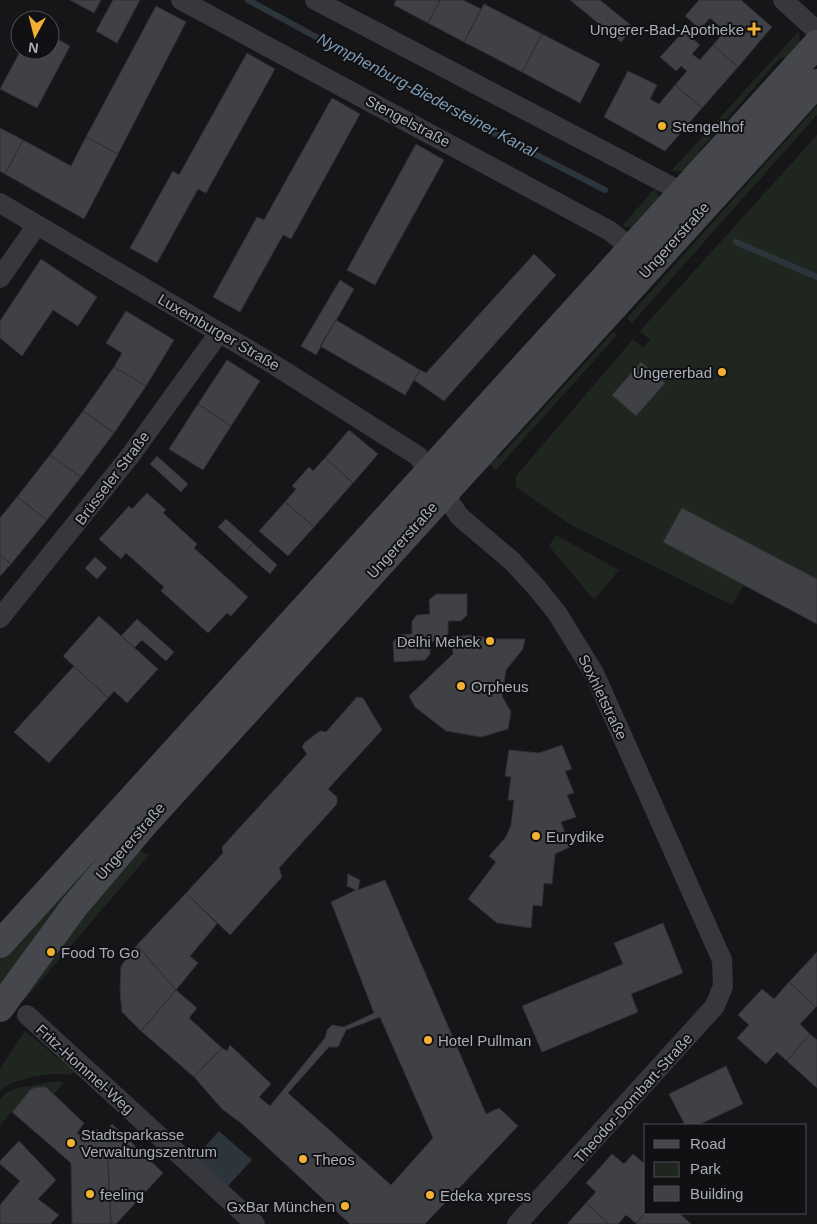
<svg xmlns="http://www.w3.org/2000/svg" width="817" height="1224" viewBox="0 0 817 1224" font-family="Arial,sans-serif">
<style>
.green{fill:#1e261f}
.water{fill:#2c353c}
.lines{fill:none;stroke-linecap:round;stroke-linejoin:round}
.stream{stroke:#2c353c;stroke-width:6}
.building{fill:#404145;stroke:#303034;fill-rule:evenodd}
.street{stroke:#37383d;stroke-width:20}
.secondary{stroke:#45474d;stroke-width:28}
.poi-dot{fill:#f2b134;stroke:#111113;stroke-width:2}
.labels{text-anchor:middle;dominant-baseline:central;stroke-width:4;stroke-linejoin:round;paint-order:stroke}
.poi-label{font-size:15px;fill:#a8adb8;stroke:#111113;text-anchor:start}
.street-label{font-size:15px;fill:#a8adb8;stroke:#111113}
.water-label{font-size:16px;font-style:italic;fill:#7f9bb3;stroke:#111113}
</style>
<rect width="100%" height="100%" fill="#161618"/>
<path class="green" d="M799,31l1,13 -8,12 -13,3 -80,92 1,10 -13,10h-16z
M817,106v9l-185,208 -5,-5z
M817,135v489l-73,-39 -12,20 -161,-80 -55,-38v-11l117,-137 11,9 6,-8 -10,-9z
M656,187l3,15 -25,26 -12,-2z
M613,332l4,3 -121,135 -10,-9 7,-8 6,5z
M556,535l63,35 -25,30 -45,-54z
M190,751l-190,241v-34z
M138,850l11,5 -124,144 -6,-6z
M25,1031l50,41c-7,5 -14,1 -23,2 -16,2 -41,6 -52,17v-22z
M58,1081l6,2 -10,11 -8,-7 -15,2 -31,36v-26l7,-7 11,-4z"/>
<path class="water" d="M219,1131l33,29 -25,27 -32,-29z"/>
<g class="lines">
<path class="stream" d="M248,0l238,129 119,61
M736,242l81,35"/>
</g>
<path class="building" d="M70,0h31l-7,13z
M113,0h27l-23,43 -21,-12z
M396,0h44l-12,23 -34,-18z
M440,0h23l18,9 -17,33 -36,-19z
M570,0h30l33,27 -12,15z
M699,0h42l31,27 -34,40 -25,-22 12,-14 -15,-13 -10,11 -15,-13z
M484,4l58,30 -20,38 -58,-30z
M156,6l30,16 -68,132 -32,-17z
M684,31l16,14 -8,9 8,6 13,-15 25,22 -36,41 -27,-23 12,-14 -6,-5 -5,5 -16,-14z
M542,34l58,30 -20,39 -58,-31z
M50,35l20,11 -33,62 -37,-19 21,-39h29z
M247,53l28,16 -69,124 -8,-4 -41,74 -27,-15 43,-77 6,4z
M628,71l29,14 -7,14 9,5 16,-19 27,23 -37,43 -61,-34z
M332,98l28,16 -69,125 -8,-4 -43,77 -27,-15 44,-80 7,3z
M0,128l23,12 -18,34 -5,-3z
M86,137l32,17 -34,65 -79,-45 18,-34 48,26z
M416,144l28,16 -69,125 -28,-15z
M534,254l22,21 -112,126 -30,-21 6,-10 6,3z
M41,259l56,38 -19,29 -25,-16 -31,46 -22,-18v-17z
M340,280l14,9 -38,66 -15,-9z
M126,311l48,29 -28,46 -32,-19 8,-14 -16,-10z
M336,320l84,50 -15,25 -85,-49z
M227,360l33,21 -29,45 -33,-22z
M641,362l24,21 -29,33 -24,-21z
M114,367l32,19 -32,47 -31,-22z
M198,404l33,22 -28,44 -34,-21z
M83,411l31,22 -33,44 -31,-22z
M349,430l29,24 -25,29 -28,-25z
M50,455l31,22 -34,43 -30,-23z
M157,456l31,28 -7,8 -31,-28z
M325,458l28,25 -39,44 -29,-25 11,-13 -4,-3 17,-19 4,4z
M147,493l19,17 -3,3 34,31 -3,4 54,49 -17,19 -4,-3 -19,20 -47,-42 3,-4 -38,-34 -5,6 -22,-20 30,-33 3,3z
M17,497l30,23 -36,44 -11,-9v-37z
M285,502l29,25 -26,29 -29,-25z
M682,508l135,71v45l-154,-82z
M226,519l27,24 -8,9 -27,-25z
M253,543l24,22 -7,9 -25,-22z
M0,555l11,9 -11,12z
M95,557l12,11 -10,11 -12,-11z
M436,594h31v21l-6,6h-13v14l-6,6 -12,1v12l-5,6 -31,2 -1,-20 6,-7 13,-1v-13l5,-6 13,-1 -1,-14z
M99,616l59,53 -31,34 -13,-12 -6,7 -45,-42z
M137,619l37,33 -8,9 -24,-21 -8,8 -13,-12z
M471,635l22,4h32l-2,10 -17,21 -4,26 9,16 -3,17 -27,8 -35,-6 -31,-24 -6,-11 44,-42 -1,-17z
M74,666l34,32 -59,65 -35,-31z
M357,697l6,1 19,32 -54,59 9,8v7l-58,64 3,9 -52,58 -44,-42 37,-40 -1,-6 85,-93 -5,-7 2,-4 16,-12 6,1z
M562,745l10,24 -7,2 9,22 -7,2 9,22 -15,5 9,25 -15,7 -3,30 -8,-1 -2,23 -9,-1 -2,23 -34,-5 -29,-24 28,-37 -7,-6 17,-19 5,-12 3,-25h-6l3,-23 -6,-1 4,-26 30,3z
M348,874l12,6 -2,10 27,-10 101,234 13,-6 19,18 -93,98h-75l-109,-101 -19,-14 -28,-32 28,-29 5,3 3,-6 41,39 -12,13 11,9 55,-68 2,-8 5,-5 12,2 30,-14 -43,-111 25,-12 -9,-4zM380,1017l53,121 -42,47 -103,-92 41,-46h9l8,-17z
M186,893l31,31 -27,32 8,7 -22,27 -39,-45z
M663,923l20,50 -52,21 7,18 -96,40 -20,-46 101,-42 -9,-21z
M137,945l39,45 -35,41 -19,-19 -2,-20 1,-26z
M817,952v54l-1,1 -27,-25z
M789,982l27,25 -16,17 10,10 -23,27 -10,-9 -11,12 -29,-26 12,-13 -11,-10 24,-26 12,10z
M176,990l21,18 -8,10 33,30 -28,29 -53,-46z
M810,1034l7,6v48l-30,-27z
M726,1066l17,38 -45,21h-13l-16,-31z
M37,1087h9l38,36 -7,10 10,8 10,-12 6,6 9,-11 16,15 -20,23 3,62h-39l-1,-61 -59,-51 19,-23z
M128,1139l35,34 -47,51h-5l-3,-62z
M19,1141l37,39 -18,19 21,16 -9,9h-50v-19l20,-24 -20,-17v-3z
M612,1154l12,10 9,-10 13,11v47l-10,11 -10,-8 -8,9h-9l-23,-21 10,-11 -10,-9z
M586,1203l23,21h-42z
M646,1212l33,1 12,11h-55z"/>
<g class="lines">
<path class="street" d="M181,0l429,231 22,18
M315,0l367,192
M783,0l34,31
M0,203l276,163 142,90 42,61 52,44 24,26 21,26 37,60 128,287 1,26 -8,20 -198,218
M0,278l37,-53
M0,618l130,-162 89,-123
M27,1015l228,209"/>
<path class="secondary" d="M0,944l817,-900
M0,1008l74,-101 72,-85 671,-739"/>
</g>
<g class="poi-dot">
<path d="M751.5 21.5h5v5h5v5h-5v5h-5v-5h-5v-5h5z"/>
<circle cx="662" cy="126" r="5"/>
<circle cx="722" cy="372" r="5"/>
<circle cx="490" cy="641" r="5"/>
<circle cx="461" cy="686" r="5"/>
<circle cx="536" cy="836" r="5"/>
<circle cx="51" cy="952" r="5"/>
<circle cx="428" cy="1040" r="5"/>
<circle cx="71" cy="1143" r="5"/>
<circle cx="303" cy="1159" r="5"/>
<circle cx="90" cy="1194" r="5"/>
<circle cx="430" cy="1195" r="5"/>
<circle cx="345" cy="1206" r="5"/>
</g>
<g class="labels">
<g class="poi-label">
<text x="744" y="29" text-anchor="end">Ungerer-Bad-Apotheke</text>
<text x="672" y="126">Stengelhof</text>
<text x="712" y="372" text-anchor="end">Ungererbad</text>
<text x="480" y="641" text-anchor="end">Delhi Mehek</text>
<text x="471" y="686">Orpheus</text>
<text x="546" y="836">Eurydike</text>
<text x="61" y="952">Food To Go</text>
<text x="438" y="1040">Hotel Pullman</text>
<text x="81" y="1134">Stadtsparkasse<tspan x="81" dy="17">Verwaltungszentrum</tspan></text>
<text x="313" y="1159">Theos</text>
<text x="100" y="1194">feeling</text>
<text x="440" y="1195">Edeka xpress</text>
<text x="335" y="1206" text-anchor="end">GxBar München</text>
</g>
<g class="street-label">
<text transform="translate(408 121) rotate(28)">Stengelstraße</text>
<text transform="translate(674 240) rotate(-48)">Ungererstraße</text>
<text transform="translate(219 332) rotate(30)">Luxemburger Straße</text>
<text transform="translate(112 478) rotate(-53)">Brüsseler Straße</text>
<text transform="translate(402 540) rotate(-48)">Ungererstraße</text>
<text transform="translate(603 697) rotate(64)">Soxhletstraße</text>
<text transform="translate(130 841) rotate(-49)">Ungererstraße</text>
<text transform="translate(85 1069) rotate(42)">Fritz-Hommel-Weg</text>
<text transform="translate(633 1098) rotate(-48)">Theodor-Dombart-Straße</text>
</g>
<g class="water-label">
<text transform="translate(427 95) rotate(28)">Nymphenburg-Biedersteiner Kanal</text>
</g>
</g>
<rect x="644" y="1124" width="162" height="90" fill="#111113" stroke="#4d4f55"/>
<rect x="654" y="1140" width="25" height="8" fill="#45474d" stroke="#4d4f55"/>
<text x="690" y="1149" font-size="15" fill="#a8adb8">Road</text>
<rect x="654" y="1162" width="25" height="15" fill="#1e261f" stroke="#4d4f55"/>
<text x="690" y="1174" font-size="15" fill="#a8adb8">Park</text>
<rect x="654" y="1186" width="25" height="15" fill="#404145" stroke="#4d4f55"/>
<text x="690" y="1199" font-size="15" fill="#a8adb8">Building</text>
<g transform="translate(35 35) rotate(187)"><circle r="24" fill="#111113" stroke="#4d4f55"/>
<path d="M0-4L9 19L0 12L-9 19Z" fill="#f2b134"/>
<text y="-8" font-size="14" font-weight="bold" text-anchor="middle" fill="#a8adb8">N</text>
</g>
</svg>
